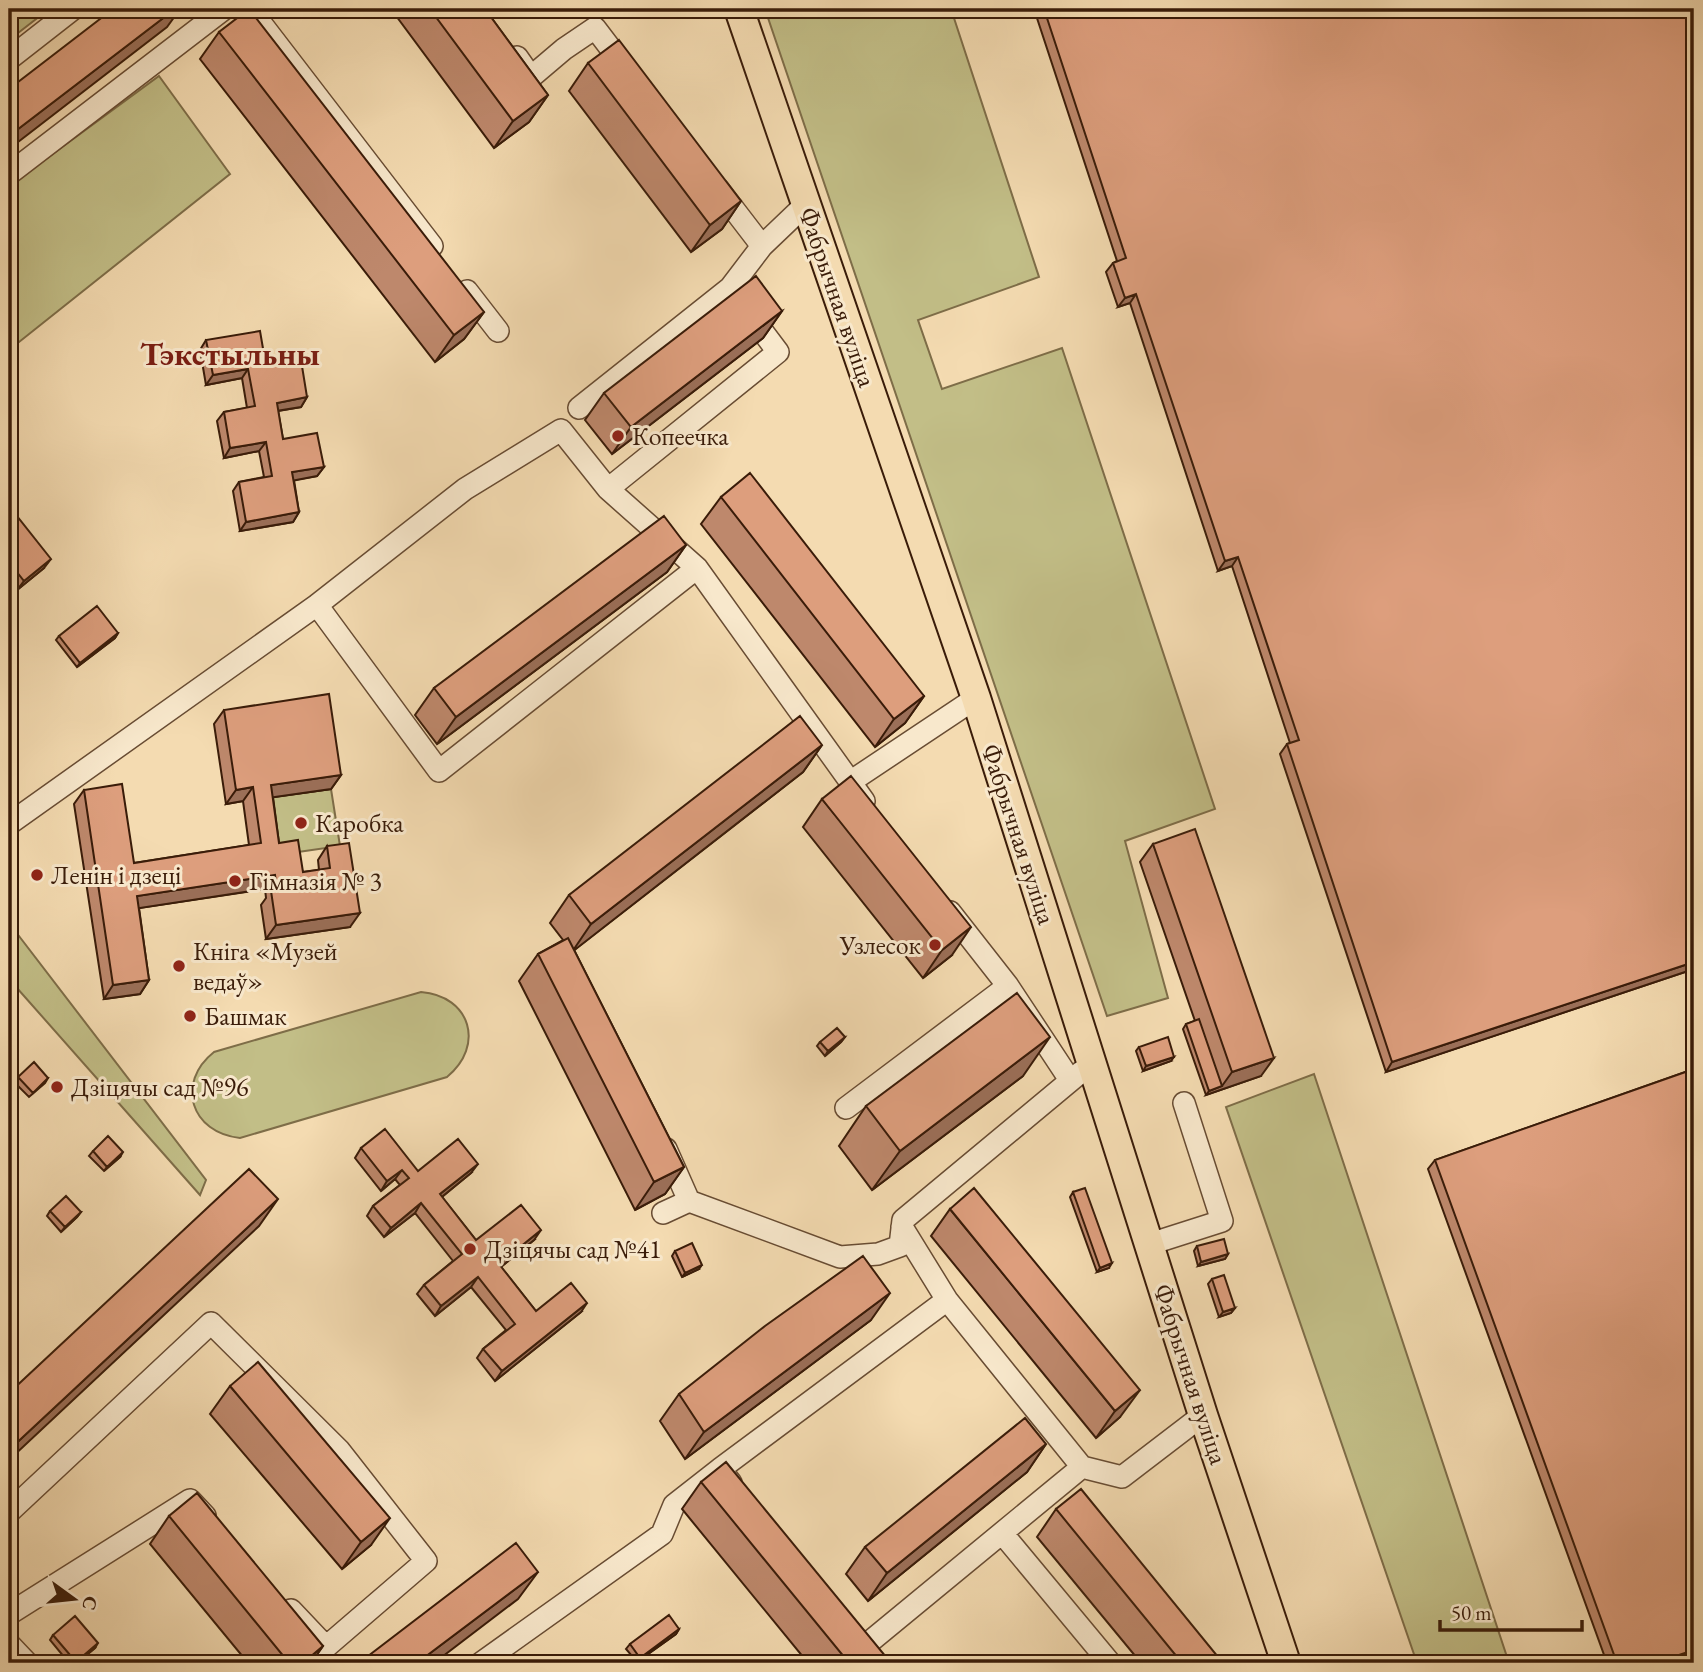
<svg xmlns="http://www.w3.org/2000/svg" width="1703" height="1672" viewBox="0 0 1703 1672" font-family="'EB Garamond',serif">
<style>
.green{fill:#c2be87;stroke:#7e6d48;stroke-width:2}
.lines{fill:none;stroke-linecap:round;stroke-linejoin:round}
.minor-casing{stroke:#684c33;stroke-width:24}
.major-casing{stroke:#3a1c09;stroke-width:32}
.minor{stroke:#f8e8cc;stroke-width:21}
.major{stroke:#f4dbb1;stroke-width:28}
.wall{fill:#be886c;stroke:#3a1c09;stroke-width:2}
.shaded-wall{fill:#9b6f58;stroke:#3a1c09;stroke-width:2}
.building{fill:#dd9e7d;stroke:#3a1c09;stroke-width:2}
.poi-dot{fill:#8f2418;stroke:#f8e8cc;stroke-width:2.5}
.labels{text-anchor:middle;dominant-baseline:central;stroke-width:6;stroke-linejoin:round;paint-order:stroke}
.street-label{font-size:26px;fill:#3a1c09;stroke:#f8e8cc}
.poi-label{font-size:26px;fill:#3a1c09;stroke:#f8e8cc;text-anchor:start}
.district-label{font-size:33px;font-weight:bold;fill:#7a1f14;stroke:#f8e8cc}
</style>
<rect width="100%" height="100%" fill="#f4dbb1"/>
<filter id="stains"><feTurbulence type="fractalNoise" baseFrequency=".00286" numOctaves="4"/><feColorMatrix values="0 0 0 0 .2 0 0 0 0 .09 0 0 0 0 .02 0 0 0 .5 -.17"/></filter>
<radialGradient id="worn" r=".72"><stop offset=".6" stop-color="#630" stop-opacity="0"/><stop offset="1" stop-color="#630" stop-opacity=".3"/></radialGradient>
<path class="green" d="M9,9h40l-40,31z
M765,9h186l88,268 -121,43 24,69 120,-41 153,461 -90,32 43,157 -61,18z
M159,76l71,98 -221,176v-164z
M331,789l9,57 -70,10 -9,-57z
M9,923l197,257 -6,15 -191,-216z
M421,992c50,4 64,54 26,85l-207,61c-49,-5 -65,-55 -26,-86z
M1314,1074l195,589h-92l-191,-556z"/>
<g class="lines">
<g class="minor-casing">
<path id="minor" d="M250,9l182,237
M517,57l14,20 33,-28 31,-21 32,42
M9,59l64,-50
M9,174l215,-165
M719,190l43,56
M806,204l-44,42 -32,42 48,64 -170,137 89,79 167,233
M467,291l31,40
M579,408l151,-120
M317,605l122,166 258,-203
M850,782l126,-84
M9,824l308,-219 148,-116 96,-59 47,59
M950,912l58,74 62,94
M846,1108l162,-122
M666,1149l23,52
M663,1213l26,-12 151,56 38,-3 22,-8 3,-26 178,-148
M902,1227l45,73 135,167
M1150,1244l72,-23 -38,-118
M731,1483l-11,-14 227,-169
M9,1512l202,-189 128,127 87,111 -100,86 -35,-37
M1002,1533l108,130
M9,1614l181,-114 15,16
M9,1644l18,19
M861,1649l221,-182 40,10 81,-62
M481,1663l181,-129 12,-29 46,-36"/>
</g>
<g class="major-casing">
<path id="major" d="M739,9l237,689 227,717 83,248"/>
</g>
<use href="#minor" class="minor"/>
<use href="#major" class="major"/>
</g>
<path class="wall" d="M186,9h14l-9,7z
M391,9h94l63,86 -19,27 -35,26z
M1034,9h660v960l-308,103 -106,-318 7,-10 3,-1 -58,-177 -14,5 -88,-268 -12,4 -12,-35 7,-9 4,-2z
M219,32l265,280 -20,27 -29,23 -235,-303z
M588,63l153,138 -19,28 -31,23 -122,-161z
M782,311l-19,27 -151,116 -27,-34 19,-27z
M206,340l60,26 41,31 -6,10 -23,4 5,28 41,28 -7,9 -23,4 5,32 -6,10 -53,9 -7,-40 6,-9 25,-5 -5,-26 -35,7 -7,-37 7,-9 23,-4 -5,-30 -36,7 -6,-35z
M721,497l203,199 -19,27 -30,24 -174,-223z
M9,506l35,62 -27,22 -8,-10z
M686,545l-19,27 -230,172 -22,-29 19,-27z
M118,633l-3,5 -38,29 -21,-27 3,-4z
M224,710l117,65 -10,14 -58,8 6,46 24,29 16,-2 -1,-10 9,-14 23,81 -84,12 -5,-34 5,-7 -1,-9 -126,19 10,72 -9,14 -36,5 -30,-195 10,-14 50,73 115,-18 -6,-44 -17,3 -12,-80z
M822,745l-19,27 -229,178 110,217 -19,27 -30,16 -116,-229 19,-27 25,-14 -13,-17 19,-28z
M822,799l130,156 -29,23 -120,-151z
M1153,844l108,232 -55,19 -23,-66 3,-5 9,-3 -55,-159z
M845,1037l-4,5 -16,14 -8,-10 3,-4z
M1139,1047l32,14 -28,10 -7,-20z
M1694,1069v589l-17,5h-70l-179,-494 7,-9z
M1023,1076l-151,114 -33,-44 27,-40z
M18,1077l30,1 -3,5 -16,14 -15,-15z
M361,1148l57,23 53,2 -29,24 34,43h58l-33,27 35,44 45,1 -86,69 -18,-23 6,-9 23,-19 -35,-43 -36,29 -18,-22 7,-9 29,-24 -38,-48 -31,24 -17,-21 6,-10 27,-21 -5,-6 -14,12 -26,-33z
M93,1151l27,6 -16,14 -15,-15z
M1073,1192l36,76 -12,4 -27,-75z
M950,1209l170,208 -24,21 -165,-202z
M50,1211l31,1 -4,5 -16,15 -14,-16z
M1197,1246l31,8 -3,5 -27,7 -4,-15z
M675,1251l24,18 -17,8 -10,-21z
M1212,1279l23,29 -4,5 -12,4 -11,-33z
M871,1320l-186,139 -25,-38 19,-27z
M230,1386l141,159 -29,24 -132,-155z
M1046,1444l-19,28 -159,129 -22,-27 19,-27z
M701,1482l190,181h-83l-126,-154z
M1056,1509l167,154h-82l-104,-126z
M169,1516l154,130 -12,17h-63l-98,-119z
M679,1629l-3,5 -39,28 -11,-13 4,-5z
M53,1635l42,13 -18,15h-8l-19,-23z"/>
<path class="shaded-wall" d="M175,9h5l-13,18 -158,122v-13z
M548,95l-19,27 -35,26 19,-27z
M741,201l-19,28 -31,23 19,-27z
M1136,294l-6,9 -12,4 7,-9z
M782,311l-19,27 -151,116 19,-27z
M484,312l-20,27 -29,23 19,-27z
M248,369l-6,9 -36,7 7,-10z
M307,397l-6,10 -31,5 7,-9z
M266,442l-7,9 -35,7 6,-10z
M324,467l-7,9 -31,6 6,-10z
M299,512l-6,10 -53,9 6,-9z
M686,545l-19,27 -230,172 19,-27z
M1238,557l-6,9 -14,5 7,-10z
M51,559l-7,9 -27,22 7,-9z
M118,633l-3,5 -38,29 3,-4z
M924,696l-19,27 -30,24 19,-28z
M822,745l-19,27 -231,180 19,-28z
M341,775l-10,14 -70,10 10,-14z
M253,787l-10,14 -17,3 10,-14z
M275,875l-10,14 -138,21 10,-14z
M360,913l-10,14 -84,12 10,-14z
M971,927l-19,28 -29,23 19,-28z
M1694,962v7l-308,103 6,-10z
M149,980l-9,14 -36,5 9,-14z
M845,1037l-4,5 -16,14 3,-5z
M1050,1037l-27,39 -151,114 28,-39z
M1174,1057l-3,4 -28,10 3,-5z
M1274,1058l-13,18 -55,19 3,-4 13,-5 10,-14z
M123,1152l-3,5 -16,14 3,-4z
M478,1164l-7,9 -38,31 7,-10z
M684,1167l-19,27 -30,16 19,-28z
M402,1170l-7,9 -14,12 6,-10z
M278,1199l-19,27 -250,234v-10z
M421,1203l-6,10 -31,24 7,-9z
M81,1212l-4,5 -16,15 4,-5z
M541,1230l-7,10 -42,34 7,-10z
M1228,1254l-3,5 -27,7 3,-4z
M1112,1263l-3,5 -12,4 3,-4z
M702,1265l-3,4 -17,8 3,-4z
M478,1277l-7,10 -36,29 6,-10z
M890,1293l-19,27 -186,139 19,-27z
M587,1303l-6,9 -86,69 7,-10z
M1235,1308l-4,5 -12,4 4,-5z
M1140,1390l-20,27 -24,21 19,-27z
M1046,1444l-19,28 -159,129 19,-28z
M390,1518l-19,27 -29,24 19,-27z
M538,1572l-20,27 -84,64h-17z
M679,1629l-3,5 -39,28 3,-4z
M98,1643l-3,5 -18,15h-2z
M323,1646l-12,17h-8z
M1694,1650v8l-17,5h-22z"/>
<path class="building" d="M113,9h62l-166,127v-47z
M249,9l235,303 -30,23 -235,-303z
M430,9h55l63,86 -35,26z
M1044,9h650v953l-302,100 -105,-318 12,-4 -61,-183 -13,4 -89,-267 -11,4 -12,-35 13,-5z
M619,40l122,161 -31,24 -122,-162z
M756,276l26,35 -151,116 -27,-34z
M260,331l6,35 35,-6 6,37 -30,6 6,36 34,-6 7,34 -32,5 7,40 -53,10 -7,-40 33,-6 -6,-34 -36,6 -6,-36 31,-6 -7,-37 -35,6 -7,-35z
M750,473l174,223 -30,23 -173,-222z
M9,506l42,53 -27,22 -15,-19z
M664,516l22,29 -230,172 -22,-29z
M97,606l21,27 -38,30 -21,-27z
M329,694l12,81 -70,10 8,58 19,-3 5,32 27,-4 -3,-22 22,-3 11,70 -84,12 -5,-34 6,-1 -2,-15 -138,21 12,84 -36,5 -29,-195 38,-6 12,79 127,-20 -8,-56 -17,3 -12,-80z
M800,716l22,29 -231,179 -22,-29z
M851,776l120,151 -29,23 -120,-151z
M1195,829l79,229 -42,14 -79,-228z
M568,938l116,229 -30,15 -116,-228z
M1017,993l33,44 -150,114 -34,-45z
M1199,1019l23,67 -13,5 -23,-67z
M837,1028l8,9 -17,14 -8,-9z
M1168,1037l6,20 -28,9 -7,-19z
M34,1062l14,16 -15,15 -15,-16z
M1694,1069v581l-39,13h-38l-182,-503z
M385,1129l33,42 40,-32 20,25 -38,30 36,46 45,-35 20,25 -42,34 37,47 35,-28 16,20 -85,68 -19,-22 32,-25 -37,-47 -37,29 -17,-21 38,-31 -41,-51 -30,25 -18,-22 36,-28 -7,-8 -15,11 -26,-33z
M108,1136l15,16 -16,15 -14,-16z
M249,1169l29,30 -269,251v-57z
M974,1188l166,202 -25,21 -165,-202z
M1085,1188l27,75 -12,5 -27,-76z
M66,1196l15,16 -16,15 -15,-16z
M1224,1239l4,15 -27,8 -4,-16z
M692,1243l10,22 -17,8 -10,-22z
M863,1256l27,37 -186,139 -25,-38 86,-68z
M1224,1275l11,33 -12,4 -11,-33z
M258,1362l132,156 -29,24 -131,-156z
M1025,1418l21,26 -159,129 -22,-26z
M726,1462l165,201h-42l-148,-181z
M1081,1489l142,174h-41l-126,-154z
M197,1493l126,153 -20,17h-14l-120,-147z
M516,1543l22,29 -121,91h-58z
M669,1615l10,14 -39,29 -10,-14z
M75,1616l23,27 -22,19 -23,-27z"/>
<g class="poi-dot">
<circle cx="618" cy="436" r="7"/>
<circle cx="301" cy="823" r="7"/>
<circle cx="37" cy="875" r="7"/>
<circle cx="235" cy="881" r="7"/>
<circle cx="935" cy="945" r="7"/>
<circle cx="179" cy="966" r="7"/>
<circle cx="190" cy="1016" r="7"/>
<circle cx="57" cy="1087" r="7"/>
<circle cx="470" cy="1249" r="7"/>
</g>
<g class="labels">
<g class="street-label">
<text transform="translate(838 297) rotate(71)">Фабрычная вуліца</text>
<text transform="translate(1019 834) rotate(72)">Фабрычная вуліца</text>
<text transform="translate(1191 1374) rotate(72)">Фабрычная вуліца</text>
</g>
<g class="poi-label">
<text x="632" y="436">Копеечка</text>
<text x="315" y="823">Каробка</text>
<text x="51" y="875">Ленін і дзеці</text>
<text x="249" y="881">Гімназія № 3</text>
<text x="921" y="945" text-anchor="end">Узлесок</text>
<text x="193" y="951">Кніга «Музей<tspan x="193" dy="30">ведаў»</tspan></text>
<text x="204" y="1016">Башмак</text>
<text x="71" y="1087">Дзіцячы сад №96</text>
<text x="484" y="1249">Дзіцячы сад №41</text>
</g>
<g class="district-label">
<text x="230" y="353">Тэкстыльны</text>
</g>
</g>
<rect width="1703" height="1672" fill="none" stroke="#f4dbb1" stroke-width="35"/>
<rect x="10" y="10" width="1682" height="1651" fill="none" stroke="#3a1c09" stroke-width="3.5"/>
<rect x="18" y="18" width="1668" height="1637" fill="none" stroke="#3a1c09" stroke-width="2"/>
<g transform="translate(74 1599) rotate(105)" stroke="#f8e8cc" stroke-width="5" paint-order="stroke">
<path d="M0-5L12 26L0 18L-12 26Z" fill="#3a1c09"/>
<text y="-10" font-size="19" font-weight="bold" text-anchor="middle" fill="#3a1c09">С</text>
</g>
<path d="M1440 1620v10h142v-10" fill="none" stroke="#3a1c09" stroke-width="3.5"/>
<text x="1451" y="1620" font-size="21" fill="#3a1c09" stroke="#f8e8cc" stroke-width="5" paint-order="stroke">50 m</text>
<rect width="100%" height="100%" filter="url(#stains)"/>
<rect width="100%" height="100%" fill="url(#worn)"/>
</svg>
